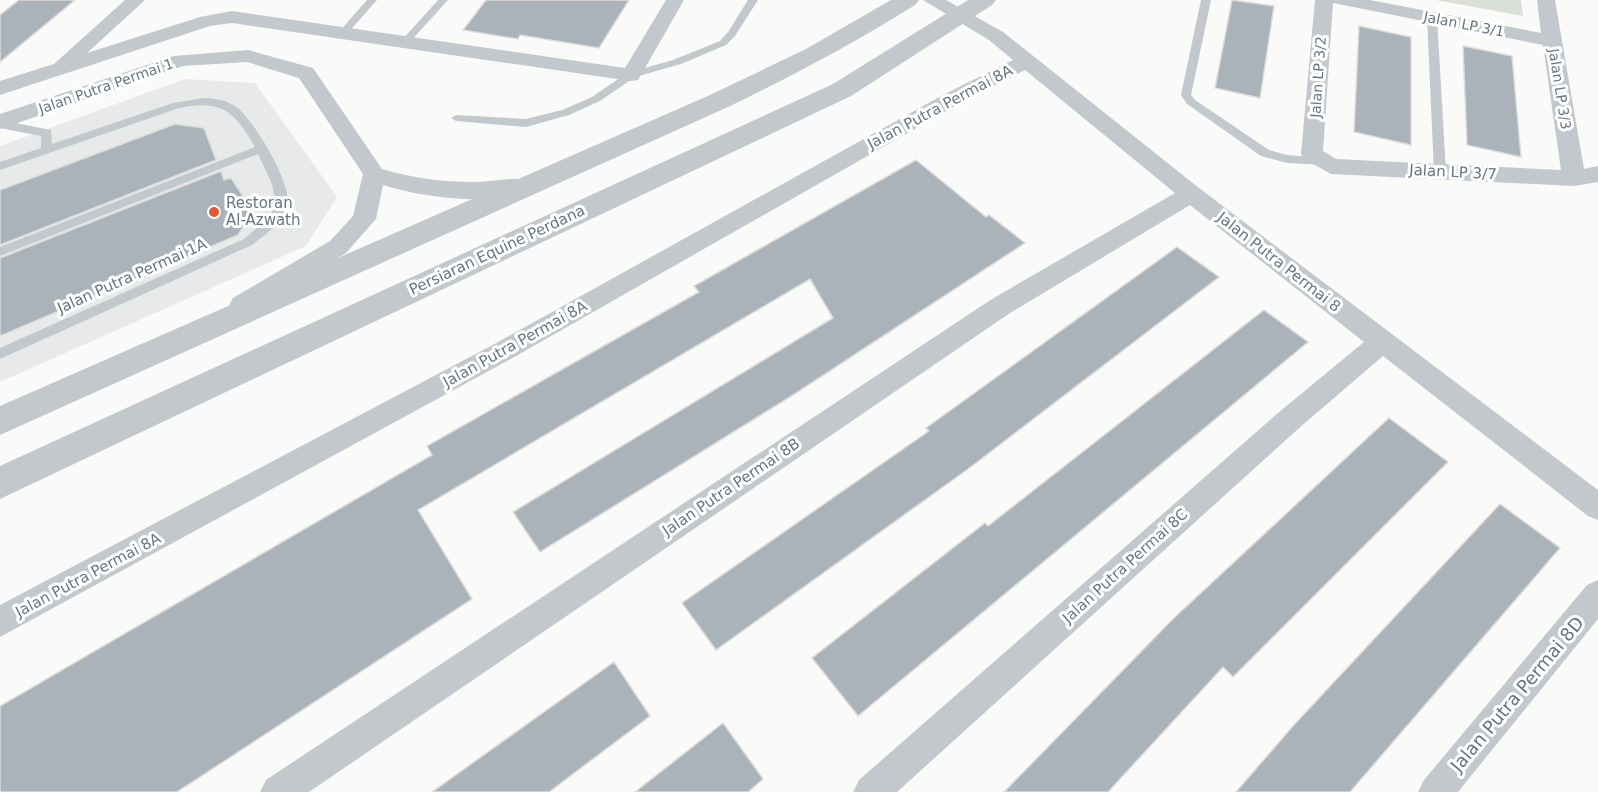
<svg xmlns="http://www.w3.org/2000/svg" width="1598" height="792" viewBox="0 0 1598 792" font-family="'DejaVu Sans',sans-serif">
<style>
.built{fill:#e8e9e9}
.green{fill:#dadfd7}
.building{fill:#aab3b9;stroke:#dcdcda;stroke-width:1.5}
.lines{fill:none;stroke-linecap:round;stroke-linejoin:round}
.service{fill:#c3c8cc;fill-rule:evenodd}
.minor{fill:#c3c8cc;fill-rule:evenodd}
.tertiary{fill:#c3c8cc;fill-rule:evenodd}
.poi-dot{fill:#e4572e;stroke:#fff;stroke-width:2}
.labels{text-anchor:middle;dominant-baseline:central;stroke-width:6;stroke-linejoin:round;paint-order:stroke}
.far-street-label{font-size:14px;fill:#657683;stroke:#fff}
.street-label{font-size:15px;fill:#657683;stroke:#fff}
.poi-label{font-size:15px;fill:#657683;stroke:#fff;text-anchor:start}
.near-street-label{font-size:18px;fill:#657683;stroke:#fff}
</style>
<rect width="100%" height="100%" fill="#fafaf8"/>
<path class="built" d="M185,79l70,4 82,114 -31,49 -306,136v-236z"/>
<path class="green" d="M1436,0h85l2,16z"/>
<path class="building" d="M19,0h56l-75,62v-47z
M486,0h143l-30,48 -79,-13 -2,4 -55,-9z
M1232,0l42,6 -14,92 -45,-10z
M1359,26l52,11v108l-57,-13z
M1463,46l49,10 9,101 -54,-12z
M175,124l29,4 12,32 -216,85v-55z
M916,160l70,57 3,-2 36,28 -232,152 -253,157 -27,-40 320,-194 -23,-39 -392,231 54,89 -295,193h-177v-86l432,-251 -5,-9 272,-154 -5,-6z
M221,171l3,9 7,-2 22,33 -15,24 -238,101v-78z
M1177,247l42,30 -251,192 -252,181 -34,-47 247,-172 -3,-3z
M1264,310l44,32 -450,374 -46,-58 173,-135 3,3z
M1389,418l59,44 -215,215 -10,-10 -115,125h-104l169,-173z
M1500,504l60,44 -210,244h-114l57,-66z
M614,662l36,54 -101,76h-117z
M723,723l40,56 -15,13h-113z"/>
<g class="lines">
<path class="service" d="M367,0h10l-32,36h-6v-4z
M438,0h10l-40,44h-6v-4z
M748,0h10l-23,36 -9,9 -45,19 -46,13 -35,24 -31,14 -43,12 -70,-6 -5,-3 5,-3 70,4 36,-9 30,-13 35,-24 46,-13 47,-19 8,-9z
M1201,0h10l-20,95 4,5 74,50 18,5 35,3 4,1v6l-39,-2 -26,-7 -74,-52 -6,-9z
M1432,15l5,3 9,154 -6,4 -6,-4 -7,-154z
M204,98c10,0 22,2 31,8 18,12 55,75 53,97 -2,18 -23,32 -36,42l-252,114v-11l244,-109 24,-21 8,-13 -4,-21 -14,-30 -258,102v-9l255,-100c-20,-35 -33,-48 -76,-39l-179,62v-8l41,-14v-12l-41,-8v-8l51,10 1,14 121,-41z"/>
<path class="minor" d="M125,0h20l-58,53 113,-36 32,-6 393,57 41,-68h18l-43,75 -3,5 -7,1 -399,-58 -22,3 -210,69v-14l54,-17z
M923,0h23l57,32 196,156 399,302v30l-10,-4 -205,-160 -85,73 -401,363h-44l6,-12 419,-367 86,-71 -174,-137 -180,108 -701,479h-49l6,-12 726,-481 183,-106 -150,-123 -68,35 -450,256 -507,276v-32l489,-258 454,-252 70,-35 -24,-20z
M1315,0h55l171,33 -4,-33h18l29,169 14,-3v16l-24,4 -243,-12 -27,-15 -3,-5zM1333,3l210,42 18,125 -225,-11 -13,-8z
M248,50l65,18 69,101c30,9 60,13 92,13 19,0 38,-6 56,-1l3,6 -3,6c-42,12 -106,5 -147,-8l-7,34 -30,34 -104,62 -9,-3 -4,-7 4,-7 97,-57 23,-25 10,-42 -64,-96 -52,-16 -64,4 -183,63v-15l174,-58z
M1598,580v39l-140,173h-40l6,-12 163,-195z"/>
<path class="tertiary" d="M891,0h28l-4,5c-60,38 -123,71 -187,102l-728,328v-29l710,-311 96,-46z
M968,0h28l-4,5 -141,91 -851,403v-33l833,-382z"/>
</g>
<circle class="poi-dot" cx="214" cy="212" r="6"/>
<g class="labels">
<g class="far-street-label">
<text transform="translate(1464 24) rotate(11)">Jalan LP 3/1</text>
<text transform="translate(1318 77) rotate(-86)">Jalan LP 3/2</text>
<text transform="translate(106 86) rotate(-19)">Jalan Putra Permai 1</text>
<text transform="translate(1560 89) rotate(81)">Jalan LP 3/3</text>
</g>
<g class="street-label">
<text transform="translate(940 107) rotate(-28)">Jalan Putra Permai 8A</text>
<text transform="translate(1453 172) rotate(3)">Jalan LP 3/7</text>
<text transform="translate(497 250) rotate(-25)">Persiaran Equine Perdana</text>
<text transform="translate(1279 262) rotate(38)">Jalan Putra Permai 8</text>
<text transform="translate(132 276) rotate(-24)">Jalan Putra Permai 1A</text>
<text transform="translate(515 344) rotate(-29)">Jalan Putra Permai 8A</text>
<text transform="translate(731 487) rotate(-34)">Jalan Putra Permai 8B</text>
<text transform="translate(1125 566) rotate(-42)">Jalan Putra Permai 8C</text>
<text transform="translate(88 575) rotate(-28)">Jalan Putra Permai 8A</text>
</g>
<g class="poi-label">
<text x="226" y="203">Restoran<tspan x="226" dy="17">Al-Azwath</tspan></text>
</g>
<g class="near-street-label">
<text transform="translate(1517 694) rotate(-50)">Jalan Putra Permai 8D</text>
</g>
</g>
</svg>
